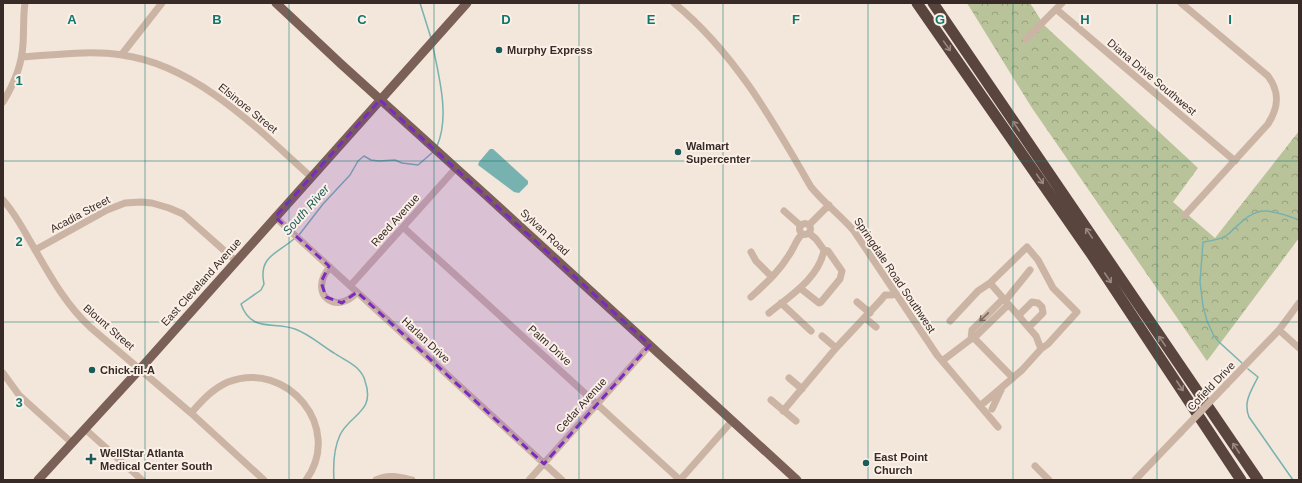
<svg xmlns="http://www.w3.org/2000/svg" width="1302" height="483" viewBox="0 0 1302 483" font-family="Helvetica,sans-serif">
<style>
.forest{fill:url(#forest-crowns)}
.water{fill:#77b2b0}
.lines{fill:none;stroke-linecap:round;stroke-linejoin:round}
.stream{stroke:#77b2b0;stroke-width:1.5}
.minor{stroke:#ccb4a5;stroke-width:7}
.major{stroke:#7b6057;stroke-width:9}
.highway{stroke:#59443e;stroke-width:11}
.minor-bridge{stroke:#ccb4a5;stroke-width:7}
.oneway{stroke:#9a8982}
.oneway2{stroke:#7b6960}
.marked{fill:#7b2cbf;fill-opacity:0.2;stroke:#7b2cbf;stroke-width:3;stroke-dasharray:8 5;stroke-linejoin:round}
.grid{fill:none;stroke:#0f766e;stroke-width:1;stroke-opacity:0.55}
.poi-dot{fill:#1a5c5b;stroke:#fbf0e7;stroke-width:1.5}
.labels{text-anchor:middle;dominant-baseline:central;stroke-width:4;stroke-linejoin:round;paint-order:stroke}
.poi-label{font-size:11px;font-weight:bold;fill:#382b27;stroke:#fbf0e7;text-anchor:start}
.street-label{font-size:11px;fill:#382b27;stroke:#fbf0e7}
.water-label{font-size:12px;font-style:italic;fill:#1a5c5b;stroke:#fbf0e7}
.grid-label{font-size:13px;text-anchor:middle;font-weight:bold;fill:#0f766e;stroke:#fbf0e7;stroke-width:4;stroke-linejoin:round;paint-order:stroke}
</style>
<defs>
<pattern id="forest-crowns" width="20" height="18" patternUnits="userSpaceOnUse"><rect width="20" height="18" fill="#b9c399"/><path d="M2 6a3 3 0 1 1 6 0M12 15a3 3 0 1 1 6 0" fill="none" stroke="#979f7d"/></pattern>
</defs>
<rect width="100%" height="100%" fill="#f3e6da"/>
<path class="forest" d="M967,3h63l14,22 154,143 -25,34 42,36 84,-107v107l-92,123 -175,-253z"/>
<path class="water" d="M490,149h3l35,32v3l-9,9 -5,-1 -36,-27 1,-3z"/>
<g class="lines">
<path class="stream" d="M420,3l11,35
M433,47c6,30 17,70 4,99
M299,235l24,-31 27,-29 8,-14 6,-5 7,4 8,1 16,-1 7,3 16,2 15,-13
M294,239c-16,14 -36,17 -30,45l-3,6 -20,14c10,29 33,17 54,25 14,5 26,16 39,24 7,5 17,9 23,15 4,4 7,8 8,13 11,31 -15,33 -25,54 -6,13 -7,30 -6,45
M1242,363l-23,-21 -5,-6 -7,-15 -4,-15 -3,-24 3,-40c8,-1 17,-2 24,-7 11,-9 23,-25 39,-24 11,1 23,5 33,9
M1248,369l10,8c-7,14 -15,25 -9,40l44,63"/>
<path class="minor" d="M674,3c61,50 99,118 137,184 13,16 29,28 43,44l83,124 61,72
M1181,3l87,73c12,16 11,31 0,48l-83,91
M1056,9l179,152
M1026,39l36,-36
M122,54l40,-51
M22,57c33,-2 67,-7 100,-2 74,10 136,74 189,122
M3,102c11,-18 19,-37 20,-58 1,-14 0,-28 2,-41
M3,200c11,12 19,27 27,41 18,31 34,62 60,86l101,86 73,67
M784,211l17,15
M275,217l287,263
M799.5 229a5.5 5.5 0 1 1 11 0a5.5 5.5 0 1 1-11 0Z
M809,225l20,-20
M404,228l276,252
M35,250l72,-40 18,-7 16,-1 11,1 17,5 14,6 53,47
M751,252l5,9 16,16
M330,267c-23,26 6,50 27,25
M350,286l106,-118
M800,288l19,15 2,-1 19,-23 2,-8 -14,-20 -4,-1
M751,297c14,-13 28,-25 38,-42 5,-7 7,-15 13,-21
M1005,301l25,-31
M857,302l13,11
M781,303l30,28
M769,313c21,-17 50,-35 55,-63l-8,-11 -7,-6
M1019,315l13,-13 6,1 4,4 1,6 -14,14
M865,318l11,9
M950,321l28,-30 12,-8 37,-36 11,13 15,28 24,24 -29,32 -7,5
M1279,330l20,18
M822,336l14,12
M974,338l39,40
M971,339l1,-9 31,-31
M942,361l29,-22 3,-1 34,-33
M3,373l16,22 53,48
M789,378l13,11
M1226,385l53,-55 20,-27
M771,400l25,21
M980,406l42,-36 19,-21 -5,-13 -46,-53
M992,409l9,-19
M783,411l53,-63 45,-48 4,-5h7
M191,413c11,-12 21,-24 37,-31 59,-23 116,46 78,98
M85,429l57,51
M1035,466l14,14
M376,480c12,-6 23,-3 36,0
M529,480l121,-135
M680,480l52,-59
M1135,480l46,-48"/>
<path class="major" d="M276,3l65,61 147,133 309,283
M38,480l102,-111 327,-366"/>
<path class="highway" d="M917,3l173,249 151,228
M933,3l325,477"/>
<path class="minor-bridge" d="M1181,432l45,-47"/>
</g>
<defs><path id="oneway-shaft" d="M-6 0H5M1.5-3L5.5 0L1.5 3" fill="none" stroke-width="1.6" stroke-linecap="round" stroke-linejoin="round"/></defs>
<g class="oneway">
<use href="#oneway-shaft" transform="translate(947 46) rotate(55)"/>
<use href="#oneway-shaft" transform="translate(1016 126) rotate(-124)"/>
<use href="#oneway-shaft" transform="translate(1040 179) rotate(55)"/>
<use href="#oneway-shaft" transform="translate(1089 233) rotate(-124)"/>
<use href="#oneway-shaft" transform="translate(1108 278) rotate(56)"/>
<use href="#oneway-shaft" transform="translate(1162 341) rotate(-125)"/>
<use href="#oneway-shaft" transform="translate(1180 386) rotate(57)"/>
<use href="#oneway-shaft" transform="translate(1236 448) rotate(-124)"/>
</g>
<use class="oneway2" href="#oneway-shaft" transform="translate(984 317) rotate(136)"/>
<path class="marked" d="M380,100l270,245 -106,119 -187,-172 -15,11 -16,-6 -5,-15 8,-16 -54,-49z"/>
<path class="grid" d="M145,3v477M289,3v477M434,3v477M579,3v477M723,3v477M868,3v477M1013,3v477M1157,3v477M3,161h1296M3,322h1296"/>
<g class="poi-dot">
<circle cx="499" cy="50" r="4"/>
<circle cx="678" cy="152" r="4"/>
<circle cx="92" cy="370" r="4"/>
<path d="M89 453h4v4h4v4h-4v4h-4v-4h-4v-4h4z"/>
<circle cx="866" cy="463" r="4"/>
</g>
<g class="labels">
<g class="poi-label">
<text x="507" y="50">Murphy Express</text>
<text x="686" y="146">Walmart<tspan x="686" dy="13">Supercenter</tspan></text>
<text x="100" y="370">Chick-fil-A</text>
<text x="100" y="453">WellStar Atlanta<tspan x="100" dy="13">Medical Center South</tspan></text>
<text x="874" y="457">East Point<tspan x="874" dy="13">Church</tspan></text>
</g>
<g class="street-label">
<text transform="translate(1152 77) rotate(40)">Diana Drive Southwest</text>
<text transform="translate(248 108) rotate(39)">Elsinore Street</text>
<text transform="translate(80 214) rotate(-28)">Acadia Street</text>
<text transform="translate(395 220) rotate(-48)">Reed Avenue</text>
<text transform="translate(545 232) rotate(43)">Sylvan Road</text>
<text transform="translate(895 275) rotate(56)">Springdale Road Southwest</text>
<text transform="translate(201 282) rotate(-48)">East Cleveland Avenue</text>
<text transform="translate(109 327) rotate(41)">Blount Street</text>
<text transform="translate(426 340) rotate(43)">Harlan Drive</text>
<text transform="translate(550 345) rotate(42)">Palm Drive</text>
<text transform="translate(1211 386) rotate(-46)">Cofield Drive</text>
<text transform="translate(581 405) rotate(-48)">Cedar Avenue</text>
</g>
<g class="water-label">
<text transform="translate(306 210) rotate(-48)">South River</text>
</g>
</g>
<g class="grid-label">
<text x="72" y="24">A</text>
<text x="217" y="24">B</text>
<text x="362" y="24">C</text>
<text x="506" y="24">D</text>
<text x="651" y="24">E</text>
<text x="796" y="24">F</text>
<text x="940" y="24">G</text>
<text x="1085" y="24">H</text>
<text x="1230" y="24">I</text>
<text x="19" y="85">1</text>
<text x="19" y="246">2</text>
<text x="19" y="407">3</text>
</g>
<rect width="1302" height="483" fill="none" stroke="#382b27" stroke-width="8"/>
</svg>
